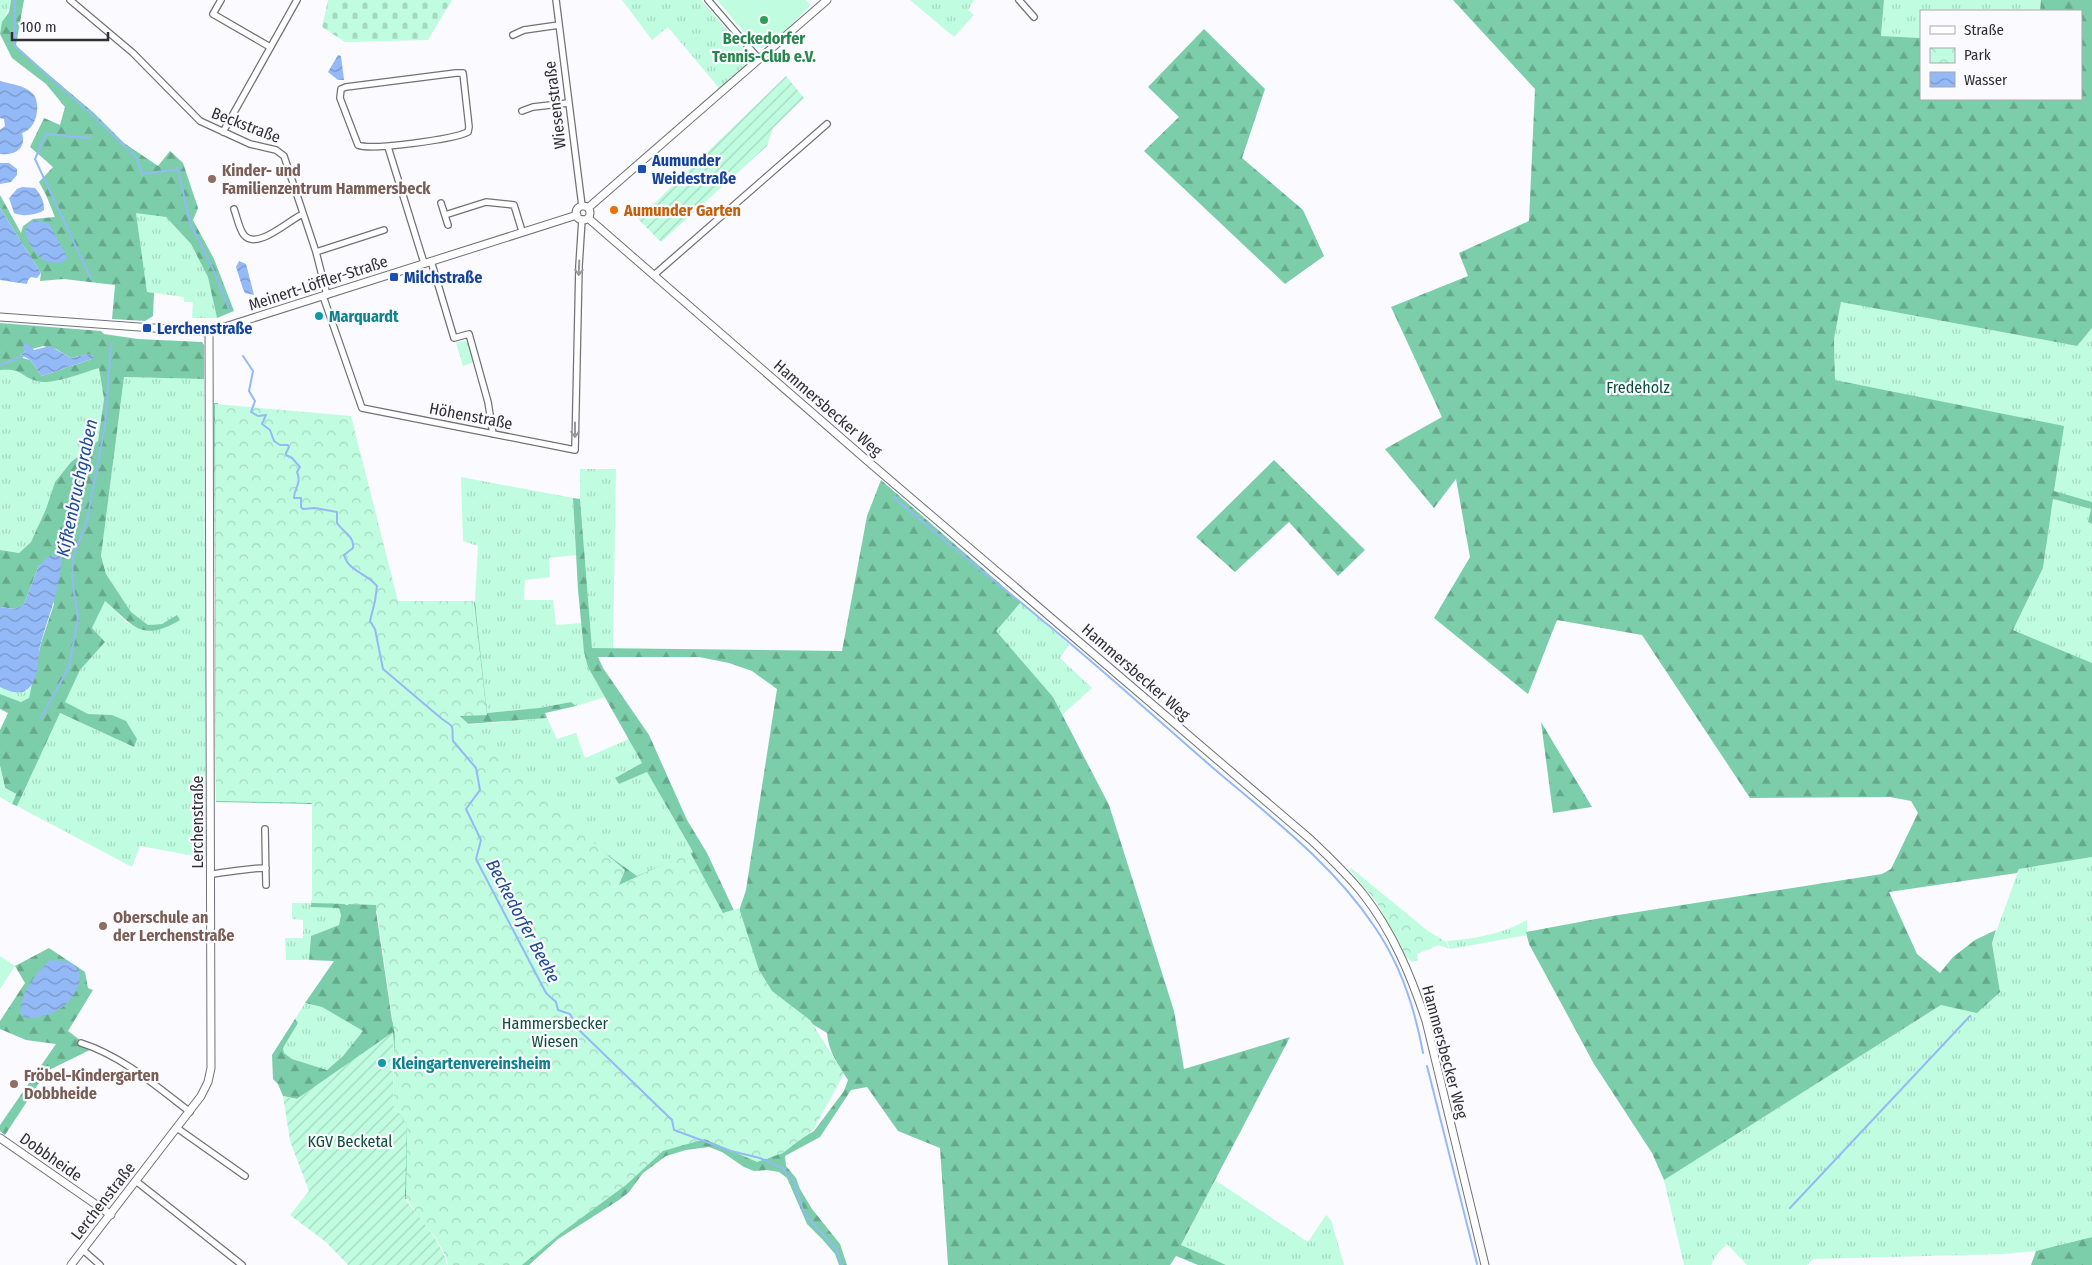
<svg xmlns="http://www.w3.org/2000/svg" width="2092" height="1265" viewBox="0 0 2092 1265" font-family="'Fira Sans Condensed',sans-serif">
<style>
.grass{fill:url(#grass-tufts)}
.forest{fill:url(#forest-firs);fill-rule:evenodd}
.cemetery{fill:url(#cemetery-stones)}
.park{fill:url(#park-crowns)}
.garden{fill:url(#garden-furrows)}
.pitch{fill:#c0fcdf}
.water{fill:url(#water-waves)}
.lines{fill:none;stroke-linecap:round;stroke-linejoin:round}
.stream{stroke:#94b9f7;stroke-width:2}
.minor-casing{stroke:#717279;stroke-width:8}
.tertiary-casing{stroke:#717279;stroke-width:9}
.minor{stroke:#fff;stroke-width:5.5}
.tertiary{stroke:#fff;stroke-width:7}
.oneway{stroke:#989899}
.leisure-dot{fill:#2e9e5b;stroke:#fafaff;stroke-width:2}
.transit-dot{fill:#1a4fb4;stroke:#fafaff;stroke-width:2}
.education-dot{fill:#8d6e63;stroke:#fafaff;stroke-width:2}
.food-dot{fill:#e8710a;stroke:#fafaff;stroke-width:2}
.culture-dot{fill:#0f9aa8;stroke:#fafaff;stroke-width:2}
.labels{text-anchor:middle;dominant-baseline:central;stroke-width:4.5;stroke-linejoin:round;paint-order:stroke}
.leisure-label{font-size:16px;font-weight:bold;fill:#27864d;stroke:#fafaff}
.street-label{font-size:16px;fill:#303033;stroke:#fafaff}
.transit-label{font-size:16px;font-weight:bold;fill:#164399;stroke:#fafaff;text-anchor:start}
.education-label{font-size:16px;font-weight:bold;fill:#785e54;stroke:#fafaff;text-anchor:start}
.food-label{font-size:16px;font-weight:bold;fill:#c56008;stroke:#fafaff;text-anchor:start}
.culture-label{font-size:16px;font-weight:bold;fill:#0d838f;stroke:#fafaff;text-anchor:start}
.park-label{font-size:16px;fill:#0c5038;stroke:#fafaff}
.water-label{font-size:18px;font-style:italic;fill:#204b93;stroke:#fafaff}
</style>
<defs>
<pattern id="grass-tufts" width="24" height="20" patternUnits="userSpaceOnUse" patternTransform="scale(1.25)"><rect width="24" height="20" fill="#c0fcdf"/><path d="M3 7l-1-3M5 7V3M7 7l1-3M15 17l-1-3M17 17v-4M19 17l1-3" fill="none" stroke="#a5d8c0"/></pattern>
<pattern id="forest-firs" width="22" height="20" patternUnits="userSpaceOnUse" patternTransform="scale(1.25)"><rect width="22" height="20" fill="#7bcea9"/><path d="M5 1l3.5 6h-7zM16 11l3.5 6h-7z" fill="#65a88a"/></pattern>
<pattern id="cemetery-stones" width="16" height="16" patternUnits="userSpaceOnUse" patternTransform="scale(1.25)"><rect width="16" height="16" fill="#c0fcdf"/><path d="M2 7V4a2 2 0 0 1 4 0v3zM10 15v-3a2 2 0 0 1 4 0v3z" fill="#a5d8c0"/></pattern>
<pattern id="park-crowns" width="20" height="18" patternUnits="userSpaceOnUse" patternTransform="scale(1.25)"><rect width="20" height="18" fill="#c0fcdf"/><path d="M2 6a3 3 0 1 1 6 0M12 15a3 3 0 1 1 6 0" fill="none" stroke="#a5d8c0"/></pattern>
<pattern id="garden-furrows" width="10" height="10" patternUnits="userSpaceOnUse" patternTransform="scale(1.25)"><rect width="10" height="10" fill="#c0fcdf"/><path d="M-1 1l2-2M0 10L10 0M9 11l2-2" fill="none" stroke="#a5d8c0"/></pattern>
<pattern id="water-waves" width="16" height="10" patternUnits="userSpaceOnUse" patternTransform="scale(1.25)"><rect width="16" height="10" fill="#94b9f7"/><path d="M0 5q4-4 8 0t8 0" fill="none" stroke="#7997c9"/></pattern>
</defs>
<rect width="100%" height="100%" fill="#fafaff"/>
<path class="grass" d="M0,0h11c-3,12 -9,21 -11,34z
M622,0h79l46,53 2,4 -1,5 -29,26 -51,-61 -16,13z
M910,0h64l-6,10 6,5 -20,22z
M1884,0h157l-1,11h-119v27l-40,-2z
M141,212l25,5 25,27 18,33 8,41h-25l1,-16h-9v-5l-37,-5 -11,-79z
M1841,302l236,44 15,-18v174l-38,-10 9,-65 -228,-47 -1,-41z
M465,341l4,1 5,20 -11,4 -7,-23z
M99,367l5,32 -6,43 -27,20 -16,20 -9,27 -15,33 -12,11 -19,-3v-180c23,-2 19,6 37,11 14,4 48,-9 62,-14z
M124,377l80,2 2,479 -66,-12 -8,21 -115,-61 43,-93 74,34 -22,-32 -25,-1 -23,-11 16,-33 24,-28 -12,-14 13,-28 21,22 21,10 30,-16 -15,8 -14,1 -17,-13 -25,-38 -5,-18z
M580,469h36l-3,180 -21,-1 -12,-149z
M461,477l112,21 3,57 -27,3 1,19 -25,3 -1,20h29l3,25 26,-2c2,36 6,43 23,74l-29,9 -5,-4 -32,6 -52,5 -12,-111 3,-56 -15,-5z
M2053,499l38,10 -3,13 4,2v139l-79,-33 30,-62z
M1021,602l48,43 -9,13 32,30 -30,27 -9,-18 -58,-66z
M33,684l-4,15 -8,3 -21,-8v-7l9,4h18z
M547,718l10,21 19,-6 9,25 44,-19 13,24 -27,15 4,6 28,-12 46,80 -56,24 -39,-28 -131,-123z
M2092,857v380l-56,14 -34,3 -189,5 -6,6h-60l-20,-21 -11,11 -5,10h-27l-20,-85 277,-175 59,-13 -8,-49 27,-74z
M292,903h20v4l27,1 2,7 -2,10 -28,11 -2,24h-23l-1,-22h18v-18l-11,-1z
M1527,920v15l-77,14 -3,-8c28,-2 55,-7 80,-21z
M305,1003l17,4 41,24 -20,25 -16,14 -35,-11 -8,-6 -1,-5 15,-25 -3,-4z
M1215,1180l93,62 18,-27 5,5 13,45h-118l-45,-19z"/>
<path class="forest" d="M11,0h13l-8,45 6,7 72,61 30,30 34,23 12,-15 13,12 15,45 -5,12 21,39 20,52 -17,7 -9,-41 -17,-33 -25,-27 -30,-4 11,79 7,1 -1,23 -8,5 -33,-2 3,-34 -51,-6 -24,2 1,-8 -41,-65v-13l21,38 2,-7 10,-7 22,-2 -9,-22 -7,-13 14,-15 -23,-20 14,-29 16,7 5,-18 -19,-23 -34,-26 -12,-24 2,-12 7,-10z
M1453,0h431l-3,36 40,2v61h160v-88h-41l1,-11h51v328l-15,18 -236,-44 -7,37 1,41 229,46 -10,65 38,11v22l-4,-2 3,-13 -38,-10 -10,69 -30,62 79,33v194l-73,12 -2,4 -128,19 28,62 23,19 13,-16 22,-17 21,-10 -4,13 8,49 -23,21 -36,-8 -277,175 -12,-27 -58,-89 -65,-120 -3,-12 86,-16 270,-42 9,-5 27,-56 -7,-12 -21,-4 -140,1 -108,-163 -85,-15 -29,74 -94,-76 36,-61 -14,-78 -22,29 -49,-59 57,-32 -51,-110 77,-31 -9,-23 70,-32 6,-132z
M1204,29l61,60 -23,69 61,52 21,46 -39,28 -141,-133 35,-34 -31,-30z
M0,323l101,8 3,3 34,5 64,3 2,3v34l-80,-2 -23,179 5,18 25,38 17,13 14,-1 15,-9 3,5c-39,23 -46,6 -75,-19l-13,27 13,14 -25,28 -15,32 23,12 24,1 14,6 11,18 -3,8 -74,-34 -43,93 -5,-2 4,-10 -11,-6 -5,-22v-36l8,-17 -8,-4v-15l21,8 8,-4 12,-55 13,-39 -15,-39 -15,39 -9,5 -15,-2v-57l19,3 12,-11 15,-33 9,-27 16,-20 27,-21 6,-42 -5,-31c-14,4 -49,18 -62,13 -18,-5 -14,-13 -37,-11zM43,346l13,3 15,9 17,-4 5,2 -1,3 -50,17 -12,-16 -7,-2 -2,-3 4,-4z
M214,403h4l1,169 119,32 137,-2 12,111 52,-5 32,-6 5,4 -31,7 2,5 -80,6 131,124 39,28 56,-24 -46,-80 -28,12 -4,-6 27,-15 -54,-96 -4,-15 -6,-62 -5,-92 7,1 12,149 250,3 25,-135 14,-36 140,122 -25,29 57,66 56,108 65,206 10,58 106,-32 -109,208 45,20h-28l-22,-9 -6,9h-222l-8,-117 -42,-17 -31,-44 -16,3 -31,47 -35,19 1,10 10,12 4,11 12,20 28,35 7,21h-8l-4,-11 -12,-14 -16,-16 -20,-46 -8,-6 -12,-2 -13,1 -10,-4 -22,-15 -13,-5 -23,3 -20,6 -23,17 -14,19 -10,8 -61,39 -29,26h-11l-101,-420 -41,66 16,109 3,10 24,167 -14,2 -12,-166 -96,66 -14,-3 -5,-12 -5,-5 -1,-24 23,-36 3,4 -15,25 1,5 8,6 35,11 16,-14 20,-25 -41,-24 -17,-4 29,-42 -25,-1 2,-24 28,-11 2,-10 -2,-7 -28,-1 1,-8 24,2 11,4 40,-22 -9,-71 -66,-8 -96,-2zM598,657h101l30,6 23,8 25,18 -31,201 -9,27 -30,-64 -20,-33 -38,-85 -46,-67zM771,999l56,34c1,18 12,33 21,47l-4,11 -30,40 -47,28z
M1274,460l91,90 -27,26 -49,-54 -54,50 -39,-35z
M1541,722l51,85 -39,6z
M49,948l36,24 3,16 5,2 -25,41 24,18 -45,22 -42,64 -5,-4v-6l56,-81 -30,-4 -26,-11v-8l25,-38 -10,-17z
M2092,1237v28h-61l5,-14z"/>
<path class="cemetery" d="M328,0h124l-24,40 -83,2 -23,-15z"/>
<path class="park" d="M215,404l136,12 47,185h76l13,114 -27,1 137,130 28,24 -6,15 71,-33 33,61 16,-5 20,62 13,21 38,29 34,54 -31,56 -30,23 -26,9 -52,-23 -42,12 -37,34 -65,48 -39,32h-74l-2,-8 -10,-19 -17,-20 -13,-21 1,-72 -14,-20 2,-69 -19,-131 -64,-2v-100l-96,-2z
M1351,868l77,63 18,11 3,7 -10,-4 -22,9 1,6 -6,2 -5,-4 -30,-55 -28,-34z"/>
<path class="garden" d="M786,76l18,22 -31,30 -6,18 -106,96 -23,-23z
M393,1032v73l14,20 -2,74 30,39 10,19 2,8h-99l-22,-23 -36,-27 19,-24 -19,-50 -7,-45 14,3z"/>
<path class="pitch" d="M717,0h89l5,5 -26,26 -23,17 -6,-1z
M0,766l5,22 11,6 -4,10 -12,-7z
M0,956l15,10 -15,23z"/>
<path class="water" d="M338,55l3,1 3,24h-6l-10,-8z
M0,81c10,3 23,4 31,11 10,7 7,30 -2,37 -2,2 -5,3 -7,4 5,16 -8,23 -22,21v-24l5,-4 -1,-7 -4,-1z
M0,163h9l8,6v6l-6,7 -11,2z
M22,187l13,1c6,7 9,13 9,22 -7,5 -22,7 -30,3l-5,-15 8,-9z
M0,208l41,65 -4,5 -6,-1 -3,3 -1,4 -27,-4z
M34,220l15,3 18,34 -4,5c-21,5 -34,-13 -38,-32l2,-4z
M239,261l7,3 8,31 -9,-2 -2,-4 -7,-22z
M24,344h4l6,6 16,-4 21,12 17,-4 6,2 -2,3 -50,17 -12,-16 -9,-5 4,-4 -2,-3z
M51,555l11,2c-2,32 -12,55 -21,85 -4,14 -1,37 -13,47 -8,7 -20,2 -28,-2v-80l15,2 9,-5 15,-39z
M50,960c8,1 21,0 26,7 10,12 -2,30 -11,38 -8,7 -22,12 -32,13 -4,1 -8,-1 -12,-2 -4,-21 16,-43 29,-56z"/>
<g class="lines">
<path class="stream" d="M15,0l-1,45 77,69 45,43 6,17 36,-5 12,54 23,46 16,40
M90,138l-44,-4 -11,25 56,120
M243,356l10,15 -4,20 6,10 -4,11 7,4 8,-1 -4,9 8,6 4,11 6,4h8l1,2 -3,6v2l6,3 8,9 -3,5c5,12 -3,16 -3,26h7v9l2,2 12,-1 22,4v11c6,9 18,14 16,25l-9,7c5,17 23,18 33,31l-2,15 -5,20 5,8 8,40 59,50c15,10 9,6 11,22l23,27 4,22 -14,19 15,31 -5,19 70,134 10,9 2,8 12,4 9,16 93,90 2,10 57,21 29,7 24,11 10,13 10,31 33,37 5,15
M0,365l23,-9
M894,497c48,43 99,82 148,123 58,47 113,98 170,147 57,49 120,96 162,159 26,37 41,83 49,127
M41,718l28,-51 9,-49 -6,-39 1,-21 14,-38 18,-94 6,-82
M1427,1066l50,198
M1790,1208l180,-192"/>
<g class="minor-casing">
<path id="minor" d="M70,0l63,53 67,68 50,23 26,6 8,6 32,96 11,43
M221,0l-8,14 57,33
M556,0l26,206
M708,0l51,59
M1019,0l15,17
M513,35l11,-5 35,-5
M456,73h7l6,54 -1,5c-14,7 -97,19 -110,13l-18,-47 1,-9 5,-2z
M522,111l11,-4 35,-4
M223,132l74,-132
M388,147l36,116
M441,203l7,22
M234,209c3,8 5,20 10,26 13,16 46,-16 59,-21
M445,215l41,-13 28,3 8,26
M316,252l68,-22
M431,261l23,77 15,-4 19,68 5,32
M654,275l173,-151
M323,296l39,112 213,42 4,-184 3,-47
M265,829l1,56
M211,874c19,-2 36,-6 55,-6
M81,1043c41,13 75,43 109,69
M177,1128l68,48
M136,1181l106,84
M83,1250l17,15"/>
</g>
<g class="tertiary-casing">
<path id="tertiary" d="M576 213a7 7 0 1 1 14 0a7 7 0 1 1-14 0Z
M588,208l239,-208
M588,218l282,245 440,376c19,18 37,35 53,55 30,38 48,82 63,127l59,244
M0,317l209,15 368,-117
M0,1138l111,77
M71,1265l130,-169 7,-14 3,-14 -2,-736"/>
</g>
<use href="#minor" class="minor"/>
<use href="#tertiary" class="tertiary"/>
</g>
<defs><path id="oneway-shaft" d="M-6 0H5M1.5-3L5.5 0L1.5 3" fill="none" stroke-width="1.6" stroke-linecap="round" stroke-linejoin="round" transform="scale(1.25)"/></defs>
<g class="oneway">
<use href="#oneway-shaft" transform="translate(579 268) rotate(92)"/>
<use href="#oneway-shaft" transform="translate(575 430) rotate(90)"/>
</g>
<circle class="leisure-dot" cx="764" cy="20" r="5"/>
<g class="transit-dot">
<rect x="637" y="164" width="10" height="10" rx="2.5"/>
<rect x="389" y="272" width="10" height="10" rx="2.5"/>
<rect x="142" y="323" width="10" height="10" rx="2.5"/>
</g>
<g class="education-dot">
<circle cx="212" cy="179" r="5"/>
<circle cx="103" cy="926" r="5"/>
<circle cx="14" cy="1084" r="5"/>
</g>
<circle class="food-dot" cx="614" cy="210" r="5"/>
<g class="culture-dot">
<circle cx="319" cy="316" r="5"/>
<circle cx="382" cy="1063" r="5"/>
</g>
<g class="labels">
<g class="leisure-label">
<text x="764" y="38">Beckedorfer<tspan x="764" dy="18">Tennis-Club e.V.</tspan></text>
</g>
<g class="street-label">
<text transform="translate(555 105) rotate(-97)">Wiesenstraße</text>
<text transform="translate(246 125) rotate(21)">Beckstraße</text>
<text transform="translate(318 283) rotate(-18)">Meinert-Löffler-Straße</text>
<text transform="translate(828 408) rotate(41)">Hammersbecker Weg</text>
<text transform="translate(471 416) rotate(11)">Höhenstraße</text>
<text transform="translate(1136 672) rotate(41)">Hammersbecker Weg</text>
<text transform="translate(197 822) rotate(-90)">Lerchenstraße</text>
<text transform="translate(1445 1052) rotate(75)">Hammersbecker Weg</text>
<text transform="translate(51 1157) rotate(35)">Dobbheide</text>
<text transform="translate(103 1201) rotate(-52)">Lerchenstraße</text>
</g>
<g class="transit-label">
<text x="652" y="160">Aumunder<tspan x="652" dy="18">Weidestraße</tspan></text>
<text x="404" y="277">Milchstraße</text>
<text x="157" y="328">Lerchenstraße</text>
</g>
<g class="education-label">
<text x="222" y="170">Kinder- und<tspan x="222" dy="18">Familienzentrum Hammersbeck</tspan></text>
<text x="113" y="917">Oberschule an<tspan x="113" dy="18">der Lerchenstraße</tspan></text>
<text x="24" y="1075">Fröbel-Kindergarten<tspan x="24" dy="18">Dobbheide</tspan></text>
</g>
<g class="food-label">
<text x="624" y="210">Aumunder Garten</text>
</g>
<g class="culture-label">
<text x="329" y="316">Marquardt</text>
<text x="392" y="1063">Kleingartenvereinsheim</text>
</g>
<g class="park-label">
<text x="1638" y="387">Fredeholz</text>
<text x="555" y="1023">Hammersbecker<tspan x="555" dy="18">Wiesen</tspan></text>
<text x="350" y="1141">KGV Becketal</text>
</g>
<g class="water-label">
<text transform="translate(77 488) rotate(-78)">Kifkenbruchgraben</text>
<text transform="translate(523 921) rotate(62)">Beckedorfer Beeke</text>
</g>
</g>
<rect x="1920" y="10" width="162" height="90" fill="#fafaff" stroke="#a9a9ad"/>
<rect x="1930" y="26" width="25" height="8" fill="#ffffff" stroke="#a9a9ad"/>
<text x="1964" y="35" font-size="15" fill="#303033">Straße</text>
<rect x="1930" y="48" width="25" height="15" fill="url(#park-crowns)" stroke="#a9a9ad"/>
<text x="1964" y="60" font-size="15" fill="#303033">Park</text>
<rect x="1930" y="72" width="25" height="15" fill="url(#water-waves)" stroke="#a9a9ad"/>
<text x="1964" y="85" font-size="15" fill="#303033">Wasser</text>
<path d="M12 32v8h96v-8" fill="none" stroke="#303033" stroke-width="2.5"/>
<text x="20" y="32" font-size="15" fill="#303033" stroke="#fafaff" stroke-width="4" paint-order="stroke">100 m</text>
</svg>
